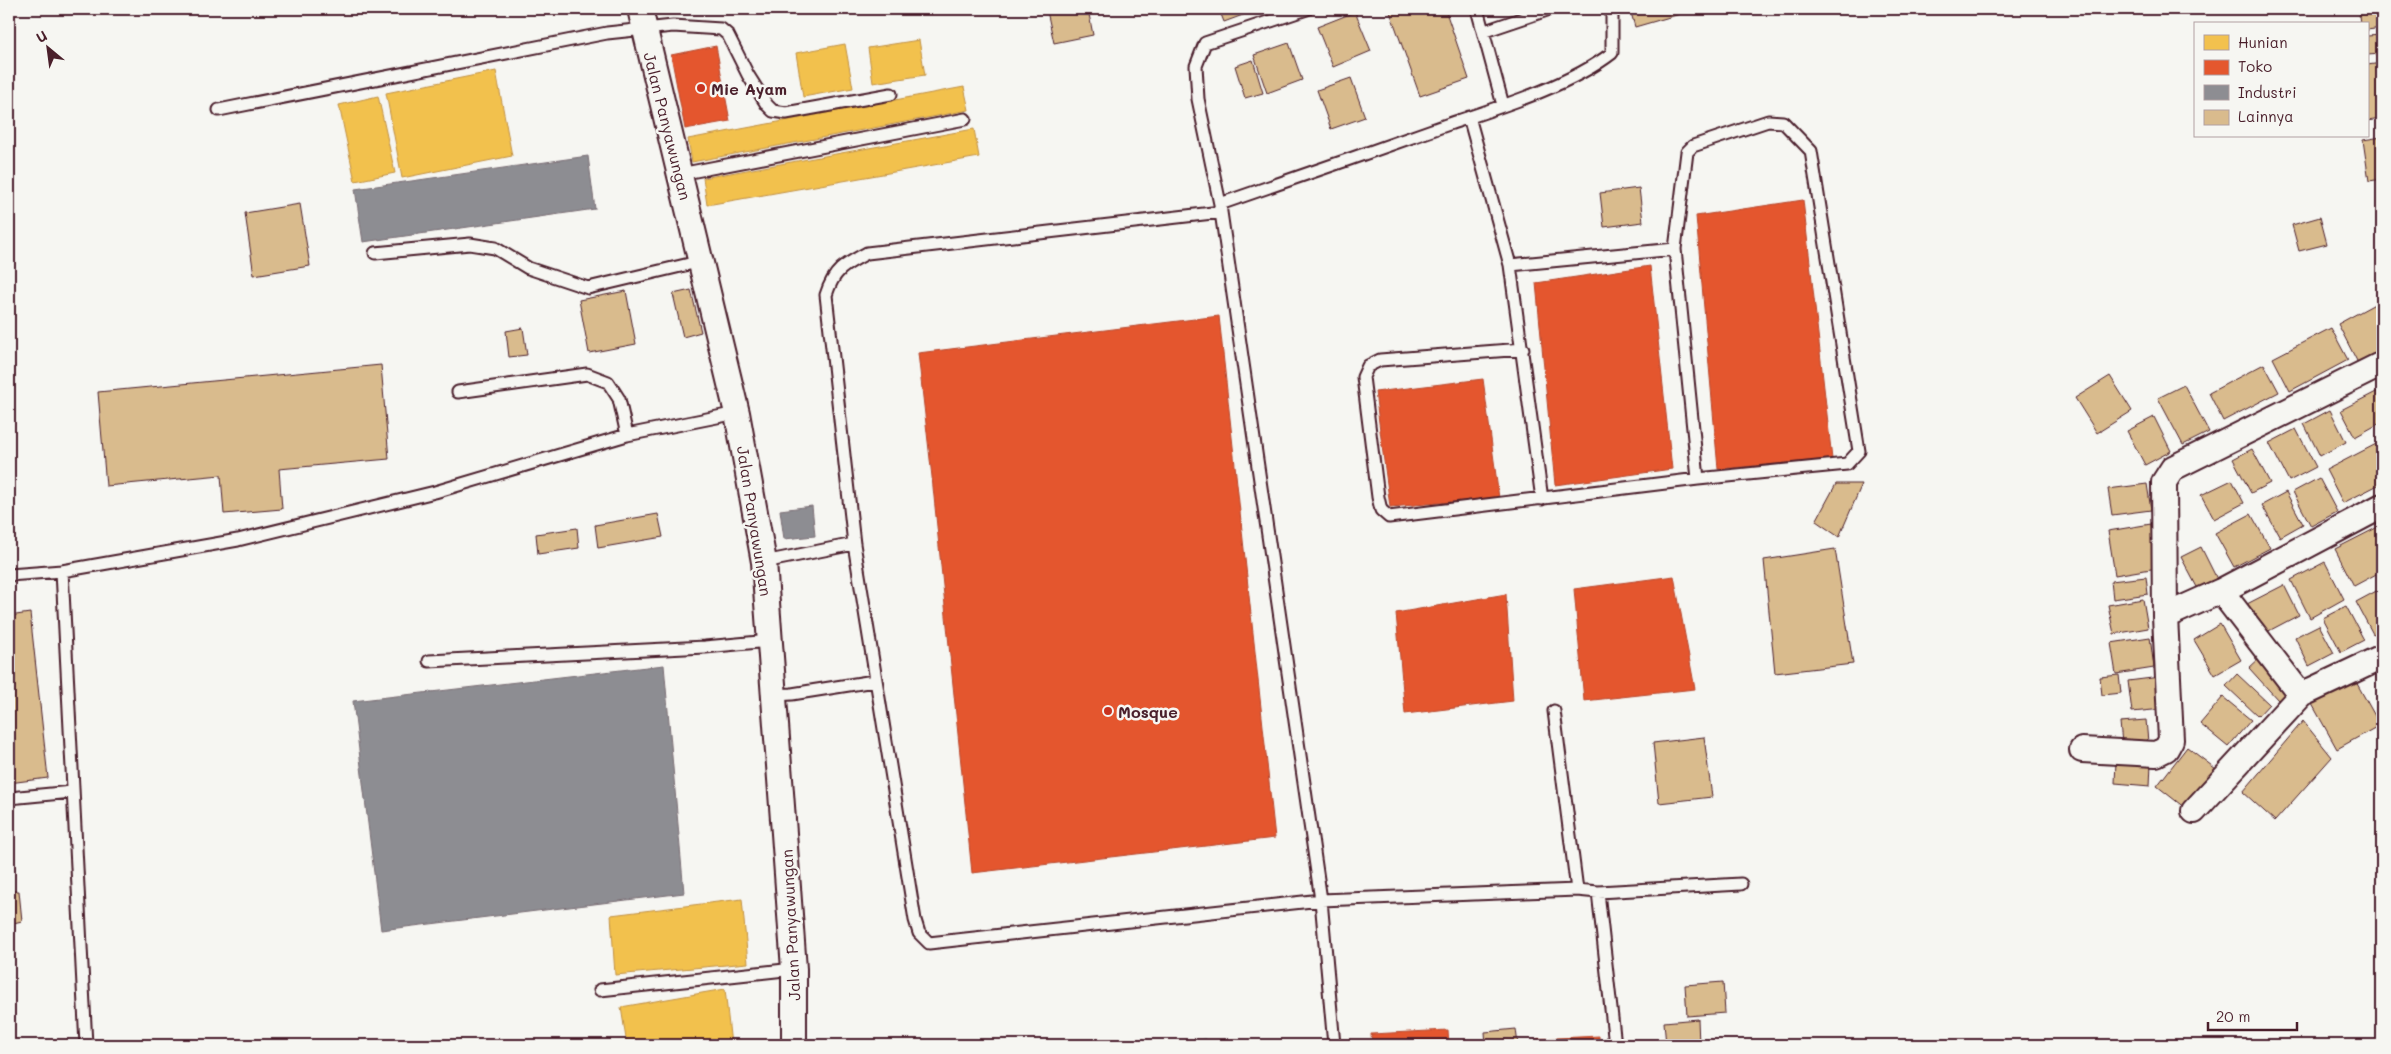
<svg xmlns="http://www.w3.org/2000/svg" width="2391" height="1054" viewBox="0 0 2391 1054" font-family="Mali,sans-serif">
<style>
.water{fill:url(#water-rules);stroke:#6e8c9a}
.homes{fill:#f2c14e;stroke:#c09044}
.shops{fill:#e4572e;stroke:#b6462d}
.industry{fill:#8d8d92;stroke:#796c73}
.building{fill:#d9bb8d;stroke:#4a1f2b}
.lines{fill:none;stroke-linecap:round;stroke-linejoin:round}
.lane-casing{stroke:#4a1f2b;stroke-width:15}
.street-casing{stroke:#4a1f2b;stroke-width:28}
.lane{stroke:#f6f6f2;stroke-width:11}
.street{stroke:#f6f6f2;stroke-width:24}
.poi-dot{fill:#c8321e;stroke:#f6f6f2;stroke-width:2}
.labels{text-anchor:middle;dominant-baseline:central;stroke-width:5;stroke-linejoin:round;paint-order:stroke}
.poi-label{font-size:16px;font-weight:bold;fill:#4a1f2b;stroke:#f6f6f2;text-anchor:start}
.street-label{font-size:16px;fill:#4a1f2b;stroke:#f6f6f2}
</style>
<defs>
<pattern id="water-rules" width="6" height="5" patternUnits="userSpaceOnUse" patternTransform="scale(1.25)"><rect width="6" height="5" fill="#86d5e4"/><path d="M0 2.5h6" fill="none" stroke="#75b6c4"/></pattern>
</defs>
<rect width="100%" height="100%" fill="#f6f6f2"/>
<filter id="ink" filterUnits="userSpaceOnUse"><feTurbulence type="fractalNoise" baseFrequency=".02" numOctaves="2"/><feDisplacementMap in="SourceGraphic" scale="10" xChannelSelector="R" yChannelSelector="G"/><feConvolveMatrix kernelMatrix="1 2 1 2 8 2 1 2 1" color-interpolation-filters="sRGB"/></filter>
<g filter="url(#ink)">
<path class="water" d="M1206,1039v6h-56z"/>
<path class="homes" d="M919,40l6,35 -52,8 -5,-35z
M845,44l8,44 -50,9 -7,-44z
M496,71l16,85 -110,22 -16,-85z
M964,87l5,23 -277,52 -4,-23z
M378,96l17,77 -40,8 -16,-76z
M974,129l5,28 -272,48 -4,-27z
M742,899l6,64 -133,12 -4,-60z
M725,989l6,56h-104l-6,-38z"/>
<path class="shops" d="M716,46l14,75 -45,8 -14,-74z
M1803,200l29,259 -114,10 -22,-253z
M1650,266l22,203 -117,16 -19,-202z
M1219,316l56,522 -303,35 -40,-396 -14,-124z
M1483,379l16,119 -109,9 -15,-115z
M1674,576l21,113 -111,12 -10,-112z
M1506,594l7,107 -108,13 -9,-101z
M1448,1030l1,15h-77l-1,-11z
M1599,1036v9h-61l-1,-6z"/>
<path class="industry" d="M588,156l7,53 -232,33 -8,-53z
M812,506l3,30 -31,3 -4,-29z
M664,665l20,228 -303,37 -28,-229z"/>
<path class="building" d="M1059,9h29l5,26 -39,8 -7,-32z
M1219,9h40l-35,13z
M1389,9h56l24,70 -49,17z
M1630,9h48l2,5 -45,13z
M1355,12l16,39 -38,16 -16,-40z
M2382,12v16l-15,2v-6h-7l-1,-9z
M2382,35v19l-15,1v-19z
M1289,43l13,37 -35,13 -13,-38z
M1253,60l10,33 -18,5 -10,-32z
M2382,63v56l-15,2v-56z
M1351,78l14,39 -34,12 -14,-39z
M2382,137v42l-13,2 -6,-41z
M1639,188l4,34 -39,5 -4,-34z
M300,204l10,62 -56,9 -9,-62z
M2320,217l7,27 -28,7 -7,-26z
M691,290l10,42 -18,5 -10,-43z
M626,291l10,53 -47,9 -10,-53z
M2382,300v50l-24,13 -20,-39z
M523,328l4,27 -18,2 -3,-26z
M2331,328l17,32 -58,31 -17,-33z
M2264,364l15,28 -56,29 -14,-28z
M381,365l8,94 -110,10 3,40 -58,5 -3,-39 -115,11 -8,-94z
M2110,376l22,35 -35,22 -22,-35z
M2184,385l25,47 -26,13 -25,-47z
M2382,389v33l-27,15 -14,-27z
M2330,410l16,32 -26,14 -16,-32z
M2154,417l17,34 -26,14 -18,-34z
M2296,429l20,38 -27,14 -20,-38z
M2382,441v42l-39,20 -17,-33z
M2252,449l18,34 -19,10 -18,-34z
M2319,478l18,34 -26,14 -18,-34z
M2232,480l12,23 -30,16 -13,-24z
M1836,484h26l-23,53 -23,-16z
M2147,484l4,26 -39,5 -4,-26z
M2286,492l17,32 -23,13 -18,-32z
M658,514l5,23 -65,11 -3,-23z
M2251,514l19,34 -36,19 -19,-34z
M2151,524l6,44 -42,7 -7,-44z
M2382,525v46l-28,15 -19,-37z
M577,528l2,20 -41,6 -2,-20z
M2201,547l16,32 -19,10 -17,-32z
M1835,549l18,115 -78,9 -11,-113z
M2325,562l19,37 -34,19 -19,-38z
M2146,577l2,17 -35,5 -2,-18z
M2284,585l15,30 -36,19 -16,-30z
M2382,588v42l-9,4 -17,-32z
M2143,599l5,29 -34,6 -6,-29z
M2346,606l18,34 -23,12 -18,-34z
M30,613l18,165 -39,5v-167z
M2220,624l21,36 -26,15 -21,-35z
M2319,625l15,28 -25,13 -14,-29z
M2150,637l4,31 -38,6 -5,-31z
M2262,656l29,32 -13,12 -29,-32z
M2382,673v15l-6,-11z
M2237,674l32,30 -11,12 -32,-30z
M2119,675l2,18 -19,2 -2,-18z
M2160,677l3,32 -31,3 -4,-31z
M2355,680l25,45 -43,24 -25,-45z
M2223,697l28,23 -23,27 -28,-23z
M2146,720l2,22 -26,2 -2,-22z
M2303,721l29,36 -57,64 -32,-29z
M1704,737l8,60 -53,6 -6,-60z
M2187,747l29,22 -31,39 -28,-22z
M2116,761l35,2 -1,23 -35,-3z
M9,891h10l3,30 -13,3z
M1723,982l2,31 -38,3 -2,-31z
M1698,1019l1,26h-33l-2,-23z
M1516,1029l2,16h-32l-1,-13z"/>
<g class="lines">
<g class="lane-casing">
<path id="lane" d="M1477,9l26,96
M1485,31l65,-22
M219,110l388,-77 66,-7 48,3 7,6 20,40 19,30 6,6 13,2 105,-19
M1469,117l41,148 32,234
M680,174l285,-55
M1220,204l-22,-105 -2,-33 9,-23 102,-34
M1221,212l-354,41c-23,12 -33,17 -41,42l28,249 61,376 4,13 10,10 392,-43 -100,-688 -1,-8c76,-26 153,-53 229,-80 51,-17 122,-39 163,-71v-44
M375,253l95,-9 25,4 33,20 60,20 114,-27
M1510,265l165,-16 23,230
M1523,349l-143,11 -12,6 -5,11 15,120 3,13 8,7 309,-38 149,-15 12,-13 -48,-300 -28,-29 -15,-1 -75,25 -6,6 -12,97
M458,392l129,-18 21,8 11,17 8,36
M764,562l90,-18
M62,571l24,474
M9,575l53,-4 176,-31 197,-48 192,-57 110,-22
M429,661l276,-14 65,-6
M775,695l17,-1 82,-13
M1554,711l23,179
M9,798l63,-6
M1598,892l17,153
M600,990l194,-21
M1334,1045l-13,-145 256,-10 21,2 143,-8"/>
</g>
<g class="street-casing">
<path id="street" d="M640,9l97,404 27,149 30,407v76
M2221,591l80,104 81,-38
M2165,616l56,-25 161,-85
M2082,750l74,4 10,-5 5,-9 -6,-124 -1,-134 9,-14 209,-104
M2194,811l107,-116"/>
</g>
<use href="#lane" class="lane"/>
<use href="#street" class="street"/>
</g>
</g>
<g class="poi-dot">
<circle cx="701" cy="88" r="5"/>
<circle cx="1108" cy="711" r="5"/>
</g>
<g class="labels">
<g class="poi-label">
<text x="711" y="88">Mie Ayam</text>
<text x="1118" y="711">Mosque</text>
</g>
<g class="street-label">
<text transform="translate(668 126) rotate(76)">Jalan Panyawungan</text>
<text transform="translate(755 521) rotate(81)">Jalan Panyawungan</text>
<text transform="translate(790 925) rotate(-93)">Jalan Panyawungan</text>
</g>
</g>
<rect width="2391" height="1054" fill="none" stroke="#f6f6f2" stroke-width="30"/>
<rect x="15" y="15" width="2361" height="1024" fill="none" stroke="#4a1f2b" stroke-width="2" filter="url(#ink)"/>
<rect x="2194" y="22" width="175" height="115" fill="#f6f6f2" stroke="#b1a0a2"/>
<rect x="2204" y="35" width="25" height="15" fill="#f2c14e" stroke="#b1a0a2"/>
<text x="2238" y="48" font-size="15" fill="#4a1f2b">Hunian</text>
<rect x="2204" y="60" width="25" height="15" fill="#e4572e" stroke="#b1a0a2"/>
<text x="2238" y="72" font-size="15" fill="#4a1f2b">Toko</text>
<rect x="2204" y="85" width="25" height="15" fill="#8d8d92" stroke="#b1a0a2"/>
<text x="2238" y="98" font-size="15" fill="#4a1f2b">Industri</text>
<rect x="2204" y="110" width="25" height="15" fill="#d9bb8d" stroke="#b1a0a2"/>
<text x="2238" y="122" font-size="15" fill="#4a1f2b">Lainnya</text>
<g transform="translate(48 48) rotate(331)" stroke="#f6f6f2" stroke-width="4" paint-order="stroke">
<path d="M0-4L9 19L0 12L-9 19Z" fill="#4a1f2b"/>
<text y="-8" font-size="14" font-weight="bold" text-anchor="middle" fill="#4a1f2b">U</text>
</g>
<path d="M2208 1022v8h89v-8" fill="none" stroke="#4a1f2b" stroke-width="2.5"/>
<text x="2216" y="1022" font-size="15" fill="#4a1f2b" stroke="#f6f6f2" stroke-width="4" paint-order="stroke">20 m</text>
</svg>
